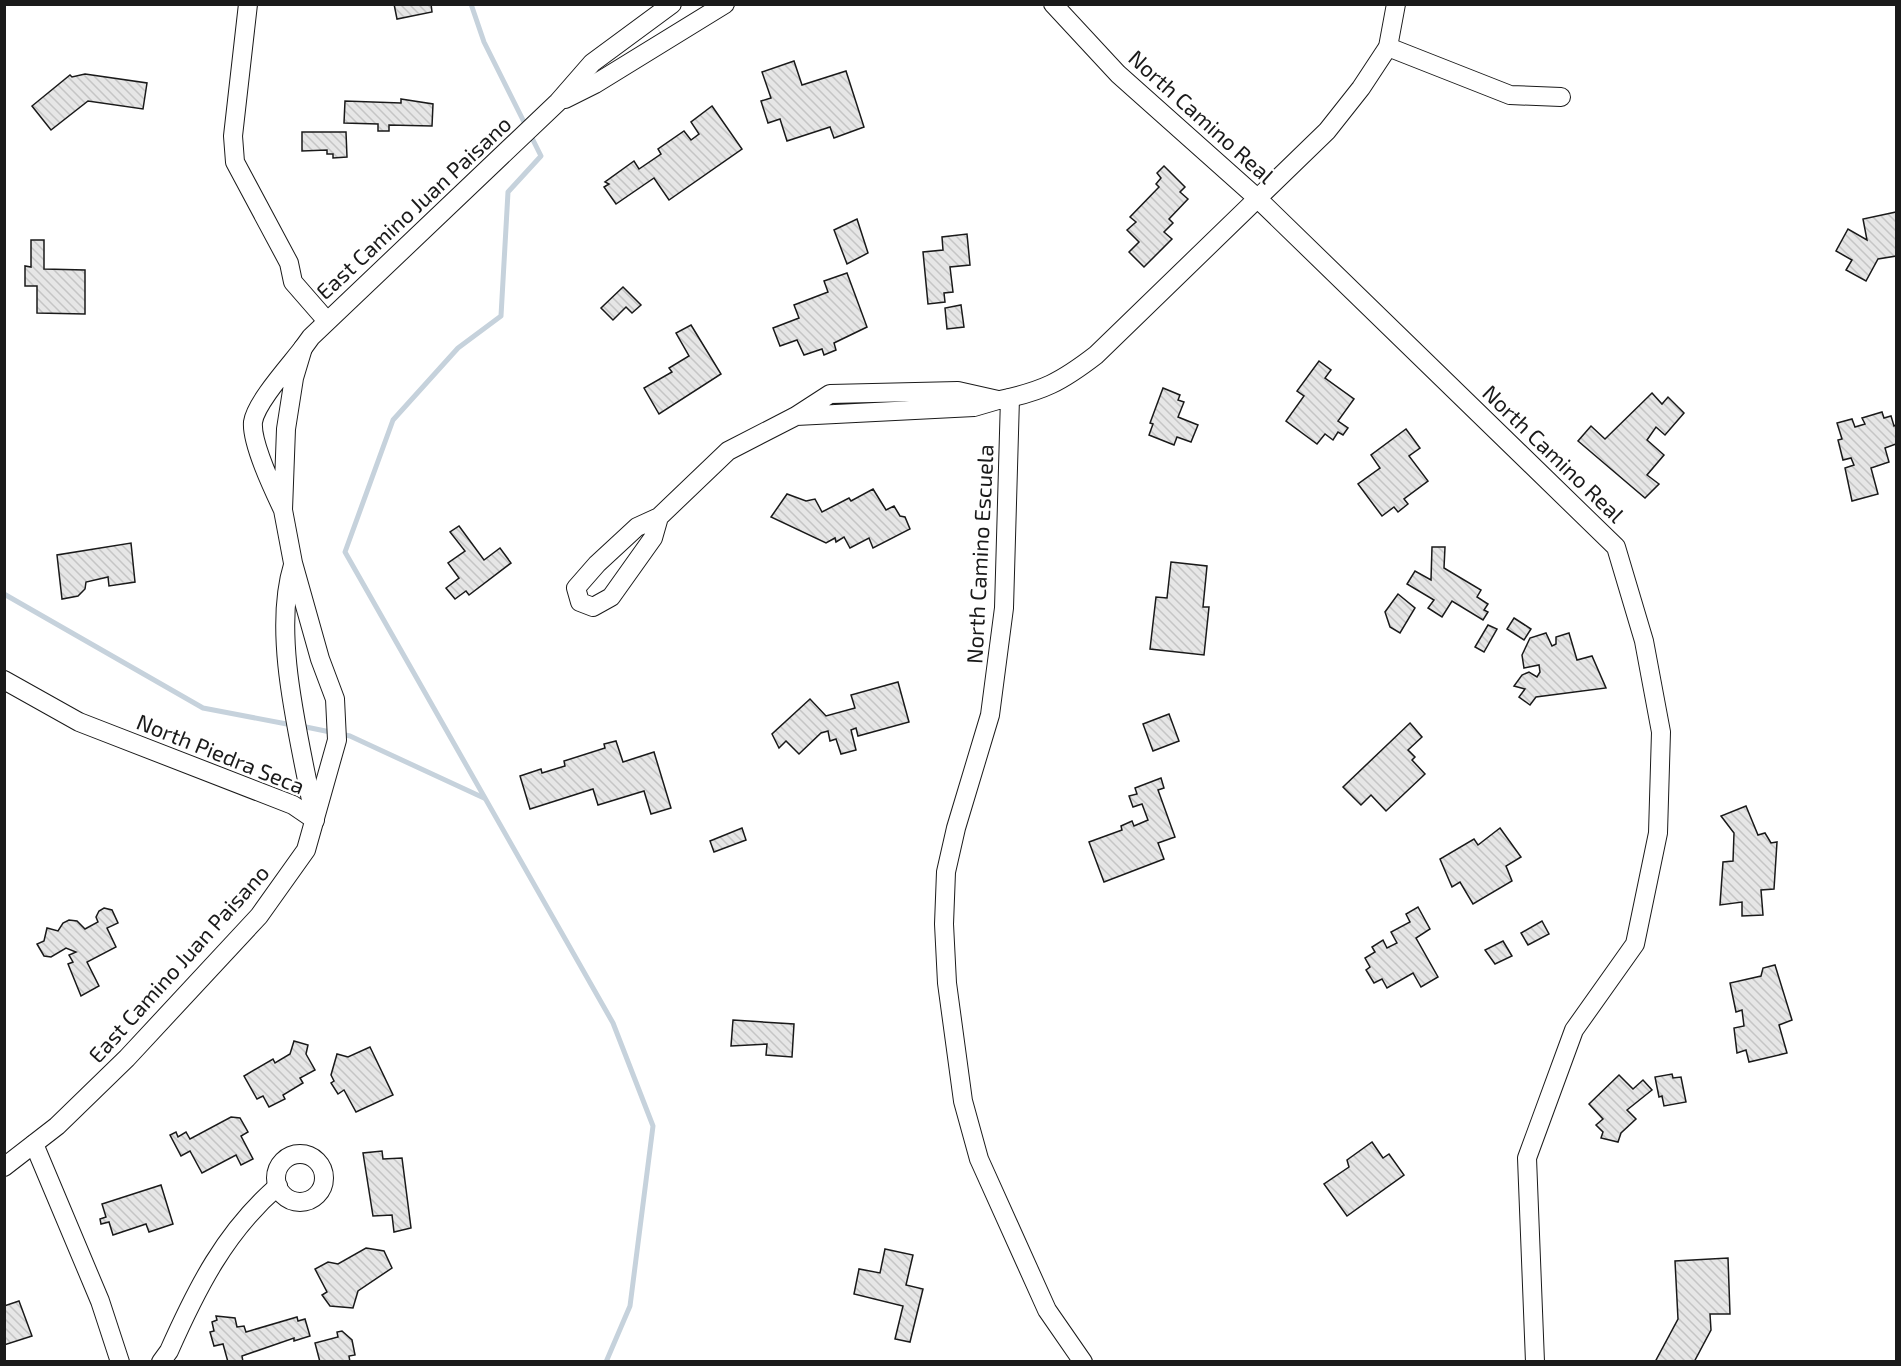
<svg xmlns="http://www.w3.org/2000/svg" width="1901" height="1366" viewBox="0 0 1901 1366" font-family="'Exo 2',sans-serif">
  <defs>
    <pattern id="building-back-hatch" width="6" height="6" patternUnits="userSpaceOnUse" patternTransform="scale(1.5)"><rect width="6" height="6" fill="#e6e6e6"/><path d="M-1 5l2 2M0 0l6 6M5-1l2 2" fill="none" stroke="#c5c5c5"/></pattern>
  </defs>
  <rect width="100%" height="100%" fill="#fff"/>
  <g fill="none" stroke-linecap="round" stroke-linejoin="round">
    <g stroke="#c6d2dc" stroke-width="5">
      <path d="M 471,4 L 484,42 L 541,156 L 508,192 L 501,316 L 458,348 L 393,420 L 345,552 L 613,1023 L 653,1126 L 630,1306 L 606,1362"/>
      <path d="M 4,594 L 203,708 L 292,725"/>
      <path d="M 301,726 L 350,736 L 484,798"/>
    </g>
  </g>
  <g fill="url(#building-back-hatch)" stroke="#1a1a1a" stroke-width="1.5">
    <path d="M 394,4 L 431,4 L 432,12 L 397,19 Z"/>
    <path d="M 794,61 L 802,85 L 846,71 L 864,127 L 834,138 L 830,127 L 787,141 L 780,119 L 768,123 L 761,101 L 771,98 L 762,72 Z"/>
    <path d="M 85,74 L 147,83 L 143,109 L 88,101 L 51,130 L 32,106 L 70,75 L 72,77 Z"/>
    <path d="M 401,99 L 433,104 L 432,126 L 389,125 L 389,131 L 378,131 L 378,124 L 344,123 L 345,101 L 401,103 Z"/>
    <path d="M 712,106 L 742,149 L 669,200 L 654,178 L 616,204 L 604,187 L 609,184 L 605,182 L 634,161 L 639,169 L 661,154 L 658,149 L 684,131 L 691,140 L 699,134 L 691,122 Z"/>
    <path d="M 302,132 L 346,132 L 347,157 L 333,158 L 333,154 L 327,154 L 327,150 L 302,151 Z"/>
    <path d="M 1164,166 L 1185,187 L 1180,192 L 1188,199 L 1169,219 L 1173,223 L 1164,232 L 1172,239 L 1144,267 L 1129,252 L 1139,242 L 1127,230 L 1136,222 L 1130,217 L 1159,187 L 1156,184 L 1161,178 L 1157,173 Z"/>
    <path d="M 1896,212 L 1896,256 L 1878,259 L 1866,281 L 1846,270 L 1852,260 L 1836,251 L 1848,229 L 1867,240 L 1863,219 Z"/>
    <path d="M 857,219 L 868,253 L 847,264 L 834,230 Z"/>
    <path d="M 967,234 L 970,265 L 950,267 L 953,292 L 944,293 L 945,302 L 928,304 L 923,252 L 943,250 L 942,237 Z"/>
    <path d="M 31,240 L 44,240 L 44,269 L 85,270 L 85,314 L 37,313 L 37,286 L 25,286 L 25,266 L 31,267 Z"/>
    <path d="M 847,273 L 867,327 L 834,343 L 836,350 L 824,355 L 822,349 L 804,355 L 797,340 L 780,346 L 773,328 L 799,318 L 794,305 L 828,292 L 824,281 Z"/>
    <path d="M 623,287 L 641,305 L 632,313 L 626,307 L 613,320 L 601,308 Z"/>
    <path d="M 961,305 L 964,327 L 947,329 L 945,308 Z"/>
    <path d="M 691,325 L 721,374 L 659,414 L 644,388 L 672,372 L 669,368 L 689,356 L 676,333 Z"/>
    <path d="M 1319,361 L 1331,370 L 1325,378 L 1354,399 L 1338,421 L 1348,428 L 1343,435 L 1338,432 L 1333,440 L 1325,434 L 1317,444 L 1286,421 L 1304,396 L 1297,391 Z"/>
    <path d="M 1163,388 L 1180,395 L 1178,400 L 1184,402 L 1178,417 L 1198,425 L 1191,442 L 1177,437 L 1174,445 L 1149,435 L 1153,424 L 1150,423 Z"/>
    <path d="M 1652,393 L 1662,404 L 1668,397 L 1684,413 L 1665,435 L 1656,427 L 1647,440 L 1664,455 L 1647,475 L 1659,484 L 1645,498 L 1578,441 L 1591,426 L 1605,439 Z"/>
    <path d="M 1882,412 L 1884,418 L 1891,416 L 1894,426 L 1896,425 L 1896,444 L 1885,448 L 1889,462 L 1871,468 L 1878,494 L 1852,501 L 1845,468 L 1854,465 L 1851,458 L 1843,460 L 1838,440 L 1842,439 L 1837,423 L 1852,419 L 1855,427 L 1865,424 L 1862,418 Z"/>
    <path d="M 1406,429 L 1420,448 L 1409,456 L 1428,481 L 1404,499 L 1408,504 L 1398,512 L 1394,507 L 1382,516 L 1358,484 L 1380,468 L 1371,455 Z"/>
    <path d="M 873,489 L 886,510 L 894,506 L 900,516 L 905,517 L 910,529 L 873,548 L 869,538 L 850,548 L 844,537 L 836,542 L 835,538 L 826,543 L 771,517 L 787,494 L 806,501 L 815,499 L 822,512 L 849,498 L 851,501 Z"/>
    <path d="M 459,526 L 484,560 L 500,548 L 511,563 L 469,595 L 466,591 L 455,599 L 446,588 L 459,578 L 448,563 L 465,551 L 450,532 Z"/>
    <path d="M 131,543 L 135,582 L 109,586 L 108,577 L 86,582 L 85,589 L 78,596 L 62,599 L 57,555 Z"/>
    <path d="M 1432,547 L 1445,547 L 1444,568 L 1481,590 L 1477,597 L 1488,604 L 1484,610 L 1488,612 L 1483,620 L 1452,601 L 1442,617 L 1428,608 L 1434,600 L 1407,584 L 1415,571 L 1431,580 Z"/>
    <path d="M 1171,562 L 1207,566 L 1203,607 L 1209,607 L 1204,655 L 1150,649 L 1156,597 L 1167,598 Z"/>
    <path d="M 1398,594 L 1415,608 L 1400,633 L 1390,627 L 1385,612 Z"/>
    <path d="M 1514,618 L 1531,629 L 1524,640 L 1507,629 Z"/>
    <path d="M 1488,625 L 1497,629 L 1484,652 L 1475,647 Z"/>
    <path d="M 1546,633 L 1552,646 L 1556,644 L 1556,637 L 1569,633 L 1577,660 L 1592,656 L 1606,688 L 1536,697 L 1530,705 L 1519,697 L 1525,689 L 1514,686 L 1522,675 L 1529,672 L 1537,677 L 1540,672 L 1539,665 L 1524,668 L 1522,655 L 1530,638 Z"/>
    <path d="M 898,682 L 909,722 L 858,736 L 856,728 L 851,730 L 856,750 L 841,754 L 836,739 L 830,741 L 828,731 L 821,733 L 799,754 L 786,741 L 779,748 L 772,734 L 810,699 L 826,716 L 855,708 L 851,695 Z"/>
    <path d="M 1169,714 L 1179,741 L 1153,751 L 1143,724 Z"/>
    <path d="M 1410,723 L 1422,737 L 1408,750 L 1415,757 L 1412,760 L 1425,774 L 1386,811 L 1371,795 L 1361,805 L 1343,787 Z"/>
    <path d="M 616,741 L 623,762 L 654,752 L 671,808 L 651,814 L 644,791 L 598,805 L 593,789 L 530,809 L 520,776 L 541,769 L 542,773 L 565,766 L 564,761 L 605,748 L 604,744 Z"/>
    <path d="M 1161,778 L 1164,788 L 1158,790 L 1175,837 L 1158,843 L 1164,859 L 1104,882 L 1089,842 L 1122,830 L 1121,826 L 1132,821 L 1134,826 L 1148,820 L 1142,804 L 1133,807 L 1129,796 L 1137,794 L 1135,788 Z"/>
    <path d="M 1746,806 L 1758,835 L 1765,833 L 1771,843 L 1777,842 L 1774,889 L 1761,890 L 1763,915 L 1742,916 L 1742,902 L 1720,905 L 1723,862 L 1733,861 L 1734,833 L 1721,816 Z"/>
    <path d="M 742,828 L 746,840 L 714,852 L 710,841 Z"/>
    <path d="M 1500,828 L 1521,857 L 1506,866 L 1512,881 L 1473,904 L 1460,882 L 1452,887 L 1440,859 L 1474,839 L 1478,845 Z"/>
    <path d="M 1418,907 L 1430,929 L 1416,938 L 1438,977 L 1421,987 L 1413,973 L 1387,988 L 1382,979 L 1374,983 L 1366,970 L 1370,967 L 1365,958 L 1375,952 L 1372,947 L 1383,940 L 1387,948 L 1397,943 L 1391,932 L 1410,922 L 1406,914 Z"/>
    <path d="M 104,908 L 112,910 L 118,923 L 107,928 L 116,947 L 87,962 L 99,986 L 81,996 L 68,964 L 73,962 L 69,955 L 76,952 L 66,948 L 51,957 L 44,956 L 37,944 L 44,941 L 47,928 L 58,931 L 63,923 L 69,920 L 77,921 L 85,929 L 98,922 L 96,917 L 99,911 Z"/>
    <path d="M 1542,921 L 1549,934 L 1528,945 L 1521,933 Z"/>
    <path d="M 1503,941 L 1512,956 L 1495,964 L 1485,950 Z"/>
    <path d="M 1775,965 L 1792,1020 L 1779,1025 L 1787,1053 L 1749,1062 L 1746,1050 L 1737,1053 L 1734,1028 L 1744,1026 L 1742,1010 L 1736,1012 L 1730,983 L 1761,976 L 1763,968 Z"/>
    <path d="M 733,1020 L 794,1024 L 792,1057 L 766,1055 L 767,1044 L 731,1046 Z"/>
    <path d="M 294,1041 L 308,1045 L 306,1054 L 315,1070 L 300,1078 L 303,1083 L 283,1095 L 285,1099 L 269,1107 L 263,1096 L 257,1099 L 244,1076 L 273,1059 L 275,1063 L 290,1054 Z"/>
    <path d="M 370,1047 L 393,1095 L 356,1112 L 344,1090 L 338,1094 L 331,1083 L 334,1081 L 331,1075 L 337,1054 L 348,1057 Z"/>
    <path d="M 1672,1074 L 1673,1078 L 1681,1077 L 1686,1102 L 1664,1106 L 1662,1096 L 1659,1097 L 1655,1077 Z"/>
    <path d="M 1619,1075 L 1633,1089 L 1643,1080 L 1652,1090 L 1627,1110 L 1636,1119 L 1621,1133 L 1618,1142 L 1601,1138 L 1603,1132 L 1596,1125 L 1603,1119 L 1589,1104 Z"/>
    <path d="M 231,1117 L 240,1118 L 248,1132 L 241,1136 L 253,1159 L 241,1165 L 236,1155 L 202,1173 L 190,1151 L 181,1156 L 170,1135 L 176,1132 L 178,1137 L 186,1132 L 190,1139 Z"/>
    <path d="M 1372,1142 L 1383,1158 L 1389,1154 L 1404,1175 L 1347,1216 L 1324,1184 L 1349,1167 L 1347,1160 Z"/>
    <path d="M 382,1151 L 383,1159 L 402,1158 L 411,1228 L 394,1232 L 392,1215 L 373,1216 L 363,1153 Z"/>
    <path d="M 161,1185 L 173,1224 L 149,1232 L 146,1224 L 113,1235 L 109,1222 L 101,1224 L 100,1219 L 106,1217 L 102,1204 Z"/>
    <path d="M 366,1248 L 384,1251 L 392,1268 L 358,1291 L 353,1308 L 330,1306 L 322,1295 L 327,1292 L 315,1269 L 328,1262 L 338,1264 Z"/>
    <path d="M 885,1249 L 913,1255 L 906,1285 L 923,1289 L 910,1342 L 895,1339 L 903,1306 L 854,1294 L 859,1269 L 880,1273 Z"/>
    <path d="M 1728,1258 L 1730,1314 L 1710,1314 L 1711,1330 L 1694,1362 L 1655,1362 L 1678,1319 L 1675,1261 Z"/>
    <path d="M 19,1301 L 32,1336 L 4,1345 L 4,1306 Z"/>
    <path d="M 216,1316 L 235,1318 L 237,1327 L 244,1326 L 246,1332 L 297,1317 L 298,1321 L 305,1319 L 310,1336 L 294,1341 L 294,1338 L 242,1356 L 243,1362 L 228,1362 L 223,1344 L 214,1346 L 210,1332 L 214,1331 L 212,1322 L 217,1320 Z"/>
    <path d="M 342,1331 L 352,1340 L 355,1355 L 349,1356 L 350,1362 L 320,1362 L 315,1343 L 338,1337 L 337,1332 Z"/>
  </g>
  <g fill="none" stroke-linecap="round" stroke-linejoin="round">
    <g stroke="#1a1a1a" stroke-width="20">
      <g id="minor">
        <path d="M 248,4 L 233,136 L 235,162 L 289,263 L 293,282 L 327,321"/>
        <path d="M 1053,4 L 1118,74 L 1256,197 L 1616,547 L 1644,641 L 1661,732 L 1658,833 L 1635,944 L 1574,1030 L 1527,1158 L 1535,1362"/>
        <path d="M 1388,47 L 1510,95 L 1561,97"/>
        <path d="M 565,99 L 595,84 L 725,4"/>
        <path d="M 303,348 L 311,337 L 558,102 L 592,63 L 672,4"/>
        <path d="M 1010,398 L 1004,608 L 990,715 L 956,828 L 946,872 L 944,924 L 947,983 L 963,1101 L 979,1159 L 1047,1310 L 1083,1362"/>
        <path d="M 1000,400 C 1043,391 1061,382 1096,355 L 1327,131 L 1361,88 L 1388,47 L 1396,4"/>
        <path d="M 659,517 L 653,538 L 611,597 L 593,607 L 580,602 L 576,588 L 597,564 L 637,527 L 659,517 L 728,451 L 796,416 L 830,394 L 958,391 L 998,400 L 974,407 L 796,416"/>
        <path d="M 293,565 C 271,636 301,743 314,816"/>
        <path d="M 4,680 L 79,722 L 293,805 L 315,820"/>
        <path d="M 34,1144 L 100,1301 L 120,1362"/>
        <circle cx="300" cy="1178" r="24"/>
        <path d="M 4,1167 L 57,1126 L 127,1058 L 259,916 L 306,850 L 337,740 L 335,699 L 320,659 L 293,563 L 283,510 L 286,429 L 294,378 L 303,348 C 291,364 256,402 253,422 C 251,443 274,491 283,510"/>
        <path d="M 161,1362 L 169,1351 C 197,1288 225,1232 278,1186"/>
      </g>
    </g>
    <use href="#minor" stroke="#fff" stroke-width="18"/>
  </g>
  <g text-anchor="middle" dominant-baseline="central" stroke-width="4.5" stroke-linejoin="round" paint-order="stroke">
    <g font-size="22" fill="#1a1a1a" stroke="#fff">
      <text transform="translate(1202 116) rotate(42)">North Camino Real</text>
      <text transform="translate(413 207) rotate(-43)">East Camino Juan Paisano</text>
      <text transform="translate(1554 453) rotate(44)">North Camino Real</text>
      <text transform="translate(979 554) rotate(-87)">North Camino Escuela</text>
      <text transform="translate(221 753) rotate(22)">North Piedra Seca</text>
      <text transform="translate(178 963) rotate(-48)">East Camino Juan Paisano</text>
    </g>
  </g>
  <rect width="1901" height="1366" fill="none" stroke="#1a1a1a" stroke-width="12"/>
</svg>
